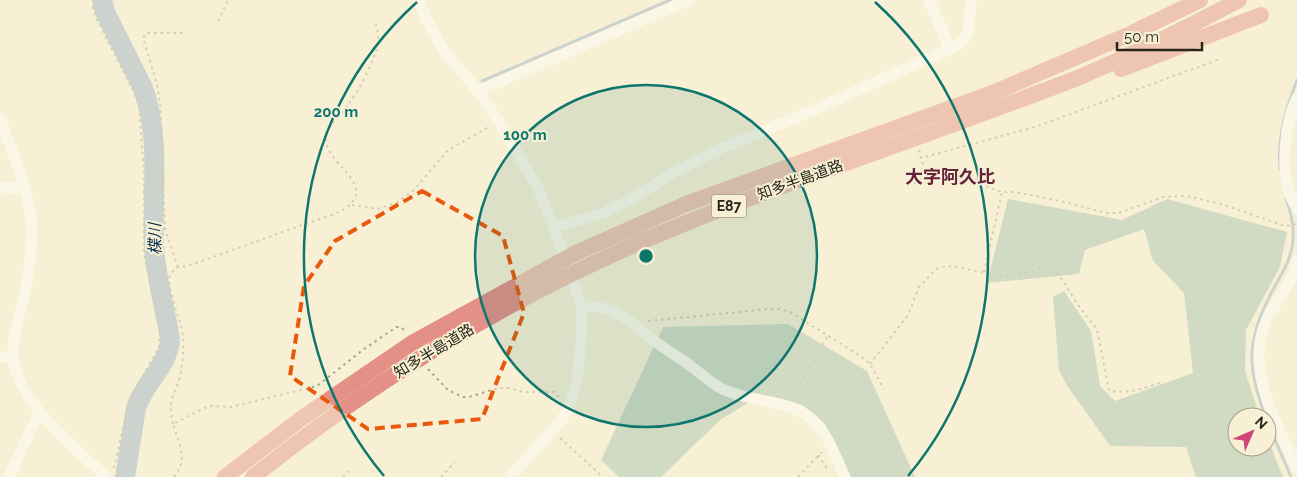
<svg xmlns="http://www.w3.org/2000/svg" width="1297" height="477" viewBox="0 0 1297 477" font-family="Raleway,'Noto Sans JP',sans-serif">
  <rect width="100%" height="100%" fill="#f7f0d4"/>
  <g fill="#a3c2af">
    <path d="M 1008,199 L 1122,220 L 1167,199 L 1287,232 L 1280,267 L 1246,330 L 1245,371 L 1260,417 L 1237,417 L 1237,447 L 1267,447 L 1267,437 L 1283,477 L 1196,477 L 1186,447 L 1110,446 L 1068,387 L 1059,371 L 1053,297 L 1064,291 L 1091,331 L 1100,386 L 1115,401 L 1193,373 L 1184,293 L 1153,261 L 1144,229 L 1085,250 L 1079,274 L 987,283 Z"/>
    <path d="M 788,324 L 867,371 L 915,477 L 851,477 L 825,424 L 802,405 L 761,395 L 720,420 L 661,477 L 619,477 L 601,460 L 663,327 Z"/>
  </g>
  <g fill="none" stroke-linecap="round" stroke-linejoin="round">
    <g stroke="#98b0c8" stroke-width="3">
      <path d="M 482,81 L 670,0"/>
      <path d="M 1280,169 C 1277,137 1286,109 1297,80"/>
      <path d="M 1286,199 C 1291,212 1294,227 1293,240 C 1292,257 1283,272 1275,286 C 1263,308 1252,332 1252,358 C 1252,395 1277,443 1291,477"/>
    </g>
    <path stroke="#98b0c8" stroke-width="20" d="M 102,0 L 105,12 L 143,88 C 161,137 152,193 154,244 C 155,276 165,307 170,339 C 170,363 143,385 136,408 L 125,477"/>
    <g stroke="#a9a38e" stroke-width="2" stroke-dasharray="2.5 4" stroke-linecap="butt">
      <path d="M 93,0 L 93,9 L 96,18 L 133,90 L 139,106 L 144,172 L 144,253 L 160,327 L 159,347 L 129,401 L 114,468"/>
      <path d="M 218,21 L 228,0"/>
      <path d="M 919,150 L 921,158 L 1035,127 L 1220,59"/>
      <path d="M 926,175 L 952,172 L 968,173 L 972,175 L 982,185 L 1002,192 L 1015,192 L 1065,202 L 1106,213 L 1119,213 L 1163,197 L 1186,196 L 1221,204 L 1285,226 L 1297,224"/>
      <path d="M 914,184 L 926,175 L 921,158"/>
      <path d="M 352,205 L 377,209 L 396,203 L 413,191 L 448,150 L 489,127"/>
      <path d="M 178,267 L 165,229 L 160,103 L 157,84 L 143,38 L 147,33 L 185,33"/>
      <path d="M 984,272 L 1002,192"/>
      <path d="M 648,321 L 769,309 L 780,309 L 790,312 L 859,355 L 870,364 L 884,389"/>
      <path d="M 870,364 L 908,315 L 919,287 L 936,269 L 946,266 L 956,267 L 1001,276 L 1011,276 L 1042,268 L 1050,269 L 1061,278 L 1080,308 L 1097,329 L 1109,391 C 1127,394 1146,388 1162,382"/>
      <path d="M 428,369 L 448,390 L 463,397 L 469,397 L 498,388 L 509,388 L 523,392 L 555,392 L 559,398"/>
      <path d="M 794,396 L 828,335"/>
      <path d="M 173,424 C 166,397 177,394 181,371 C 183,360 184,348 183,336 C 181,320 166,288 170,275 C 172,272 175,269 178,267 L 187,266 C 226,253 265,238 305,224 C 319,219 338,215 350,205 C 352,204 355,198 356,195 C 359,170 311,155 331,125 C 337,117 345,110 350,102 C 359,90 376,58 378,44 C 379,36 377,28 375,21"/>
      <path d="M 560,438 L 603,477"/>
      <path d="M 818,455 L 828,470"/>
      <path d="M 174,477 C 189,459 179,444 173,424 L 204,408 L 212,406 L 231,407 L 317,386 L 364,349 L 392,330 L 396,327 L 401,327 L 405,331"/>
      <path d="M 343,477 L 349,471"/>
      <path d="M 441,477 L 455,462"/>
      <path d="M 798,477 L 822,452"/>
    </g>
    <g stroke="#fff" stroke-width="11">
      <path d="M 418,0 L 426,18 L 444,51 L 478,91 L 499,122 L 538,188 L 557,237 L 582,307 L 581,340 L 577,381 L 568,410 L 559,423 L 510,477"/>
      <path d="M 929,0 L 950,49"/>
      <path d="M 478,91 L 689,0"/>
      <path d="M 1297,98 C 1284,124 1278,183 1297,208"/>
      <path d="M 0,119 C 11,149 33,200 32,232 C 31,252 29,273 25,292 C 19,320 7,346 17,374 C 31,414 76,448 106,477"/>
      <path d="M 0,187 L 24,189"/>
      <path d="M 553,228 L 603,213 L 628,201 L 673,173 L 709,154 L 816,109 L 960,44 L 968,33 L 971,0"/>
      <path d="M 1297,261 C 1293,282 1276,301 1267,319 C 1243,369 1278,424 1297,469"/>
      <path d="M 582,307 C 617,305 627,320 652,339 C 663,348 675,355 687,363 C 697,371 707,379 717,386 C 743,402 786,399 808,416 C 827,430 835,456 845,477"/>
      <path d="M 0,357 L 13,358"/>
      <path d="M 9,477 L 39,412"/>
    </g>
    <g stroke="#e39087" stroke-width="16">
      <path d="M 1121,69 L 1261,15"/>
      <path d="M 225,477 L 302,418 L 412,343 L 576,253 L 686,204 L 995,92 L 1130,34 L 1200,0"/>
      <path d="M 253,477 C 385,371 533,284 691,221 C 786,183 885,150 981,114 C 1014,102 1047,90 1080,77 C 1134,54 1187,28 1239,0"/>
    </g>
  </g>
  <path d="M0 0H1297V477H0ZM 422,191 L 503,236 L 524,313 L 482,419 L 368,429 L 290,376 L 304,286 L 335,241 Z" fill="#f7f0d4" fill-opacity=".55" fill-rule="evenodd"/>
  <path fill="none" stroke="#e8590c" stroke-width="4" stroke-dasharray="10 6" stroke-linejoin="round" d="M 422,191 L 503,236 L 524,313 L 482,419 L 368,429 L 290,376 L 304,286 L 335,241 Z"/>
  <circle cx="646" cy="256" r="171" fill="#0f766e" fill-opacity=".12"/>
  <g fill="none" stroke="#0f766e" stroke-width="2.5">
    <circle cx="646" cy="256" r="171"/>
    <path d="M384 476A342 342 0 0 1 417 2M875 2A342 342 0 0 1 908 476"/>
  </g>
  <g text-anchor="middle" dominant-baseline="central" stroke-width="4" stroke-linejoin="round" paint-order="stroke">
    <rect fill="#f7f0d4" stroke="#666252" stroke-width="1" x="711.5" y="194.5" width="35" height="23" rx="4"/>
    <g font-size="14" font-weight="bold" fill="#28251b">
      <text x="729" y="206">E87</text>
    </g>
    <g font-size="15" fill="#28251b" stroke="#f7f0d4">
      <text transform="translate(800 180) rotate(-20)">知多半島道路</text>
      <text transform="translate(434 351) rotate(-31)">知多半島道路</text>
    </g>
    <g font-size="16" font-style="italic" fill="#012c4b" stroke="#f7f0d4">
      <text transform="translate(155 239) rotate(-91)">楪川</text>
    </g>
    <g font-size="18" font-weight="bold" fill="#652139" stroke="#f7f0d4">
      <text x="950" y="176">大字阿久比</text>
    </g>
  </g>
  <circle cx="646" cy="256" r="8" fill="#0f766e" stroke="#f7f0d4" stroke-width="2.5"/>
  <g font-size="15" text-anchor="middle" font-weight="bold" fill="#0f766e" stroke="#f7f0d4" stroke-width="4" stroke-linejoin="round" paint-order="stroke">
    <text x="336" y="117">200 m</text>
    <text x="525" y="140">100 m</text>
  </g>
  <g transform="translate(1252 432) rotate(45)"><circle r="24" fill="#f7f0d4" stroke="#a49f8a"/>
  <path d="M0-4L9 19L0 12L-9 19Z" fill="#d14577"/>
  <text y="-8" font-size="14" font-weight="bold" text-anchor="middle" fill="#28251b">N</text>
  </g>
  <path d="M1117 42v8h85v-8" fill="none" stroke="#28251b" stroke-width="2.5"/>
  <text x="1124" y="42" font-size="15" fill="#28251b" stroke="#f7f0d4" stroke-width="4" paint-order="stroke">50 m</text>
</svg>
